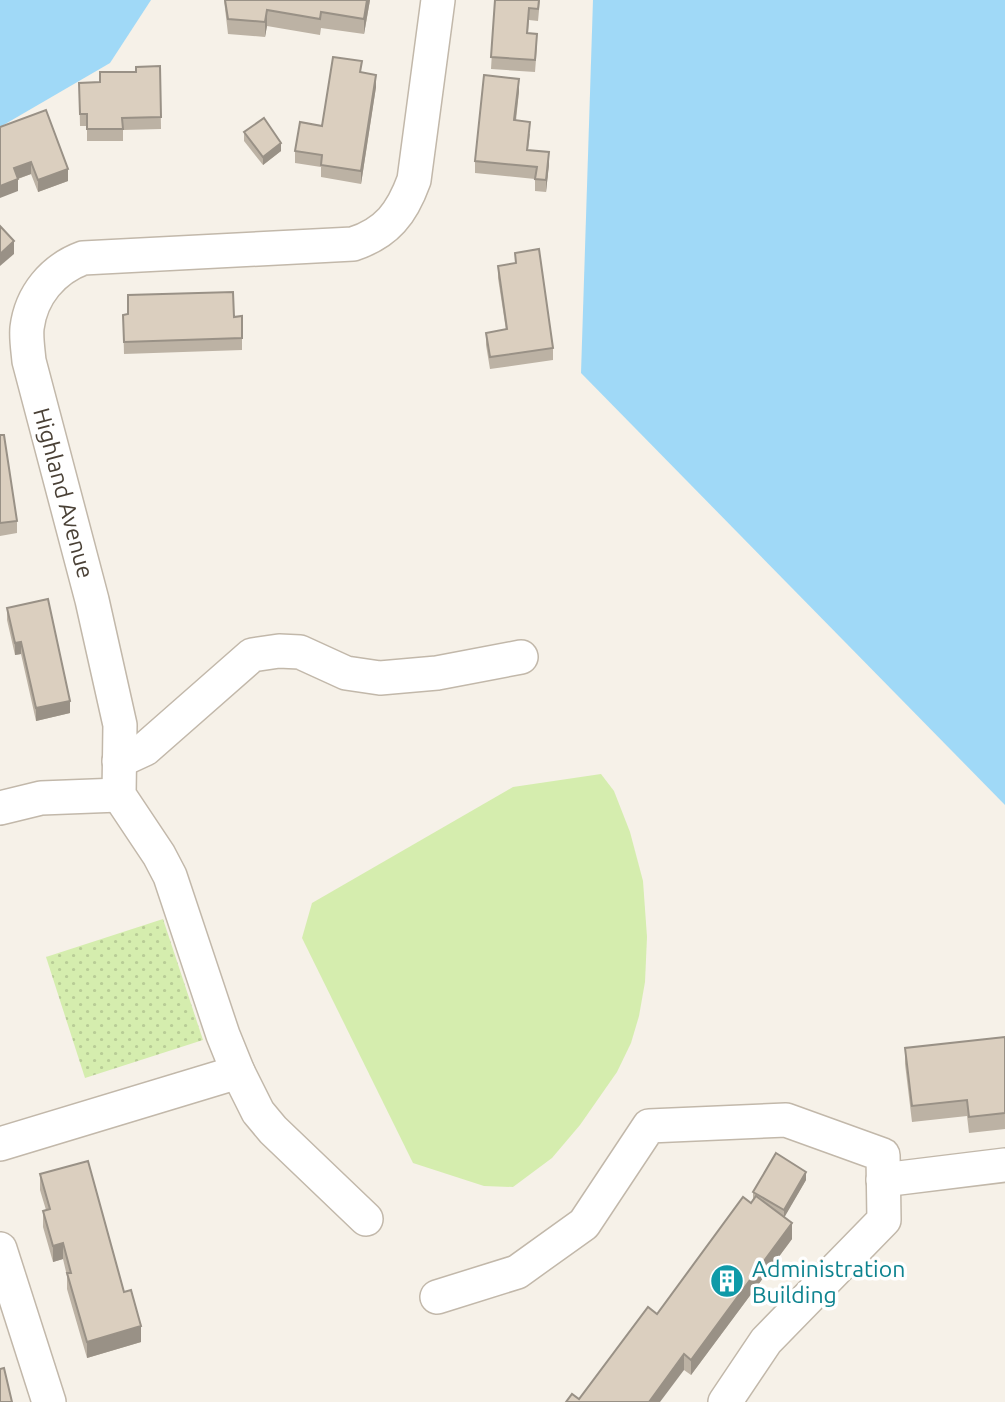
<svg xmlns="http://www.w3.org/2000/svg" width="1005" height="1402" viewBox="0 0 1005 1402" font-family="Ubuntu,sans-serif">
  <defs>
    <pattern id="park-dots" width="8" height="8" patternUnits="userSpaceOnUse" patternTransform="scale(1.75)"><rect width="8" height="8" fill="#d5edae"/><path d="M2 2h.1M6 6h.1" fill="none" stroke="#b8cc96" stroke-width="1.8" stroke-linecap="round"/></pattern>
  </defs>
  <rect width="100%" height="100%" fill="#f6f1e8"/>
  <path fill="#d5edae" d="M 601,774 L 614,791 L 630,832 L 643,881 L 647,937 L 645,982 L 639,1016 L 631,1043 L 617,1072 L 580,1125 L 552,1158 L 513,1187 L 484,1186 L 413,1163 L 302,938 L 312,903 L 513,787 Z"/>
  <path fill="url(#park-dots)" d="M 163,919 L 203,1040 L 85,1078 L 46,957 Z"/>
  <g fill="#a0d9f7">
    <path d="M 0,0 L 151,0 L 110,63 L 0,127 Z"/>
    <path d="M 593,0 L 1005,0 L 1005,805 L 581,373 Z"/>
  </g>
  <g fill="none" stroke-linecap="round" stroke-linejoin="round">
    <g stroke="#c2b8aa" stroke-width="36">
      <g id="minor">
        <path d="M 119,761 L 145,749 L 252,655 L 279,651 L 300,652 L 346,673 L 380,678 L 437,673 L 521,657"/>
        <path d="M 0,808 L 41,798 L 119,795"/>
        <path d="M 0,1144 L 238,1072"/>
        <path d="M 883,1180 L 1005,1165"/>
        <path d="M 366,1219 L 273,1130 L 258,1112 L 238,1072 L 223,1035 L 170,876 L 159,855 L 119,795 L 120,725 L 92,600 L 29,361 C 28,350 26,338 27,328 C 31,295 53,269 83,258 L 353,244 C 387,233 402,213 414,180 L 438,0"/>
        <path d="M 0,1249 L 49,1402"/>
        <path d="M 437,1297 L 517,1272 L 584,1224 L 649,1126 L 786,1120 L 883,1155 L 884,1220 L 766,1341 L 725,1402"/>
      </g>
    </g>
    <use href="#minor" stroke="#fff" stroke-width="33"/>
  </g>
  <g fill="#bcb2a4">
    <path d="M 224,0 L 370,0 L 364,34 L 321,28 L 320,35 L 267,26 L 265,37 L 228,34 Z"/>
    <path d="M 495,0 L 540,0 L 538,21 L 529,20 L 528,33 L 537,46 L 535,72 L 491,69 Z"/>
    <path d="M 160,66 L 161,129 L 123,130 L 123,141 L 87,141 L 87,126 L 80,126 L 79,83 L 100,82 Z"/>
    <path d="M 362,73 L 376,87 L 361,184 L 321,177 L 321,167 L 295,163 L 295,151 L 322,126 Z"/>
    <path d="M 519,91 L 516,121 L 530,134 L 528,150 L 549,164 L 546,192 L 535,191 L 535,179 L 475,173 L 475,161 Z"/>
    <path d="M 0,127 L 68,181 L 38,192 L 31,174 L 18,179 L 18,191 Z"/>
    <path d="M 244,132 L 281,151 L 263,165 L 244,141 Z"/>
    <path d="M 515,253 L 553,348 L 553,360 L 490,369 L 486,345 L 486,333 L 506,330 L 498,278 L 498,266 L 515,263 Z"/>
    <path d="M 123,315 L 242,316 L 242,350 L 124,354 Z"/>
    <path d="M 0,435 L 17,521 L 17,533 L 0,536 Z"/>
    <path d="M 7,608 L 70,713 L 36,721 L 21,654 L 15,655 L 7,620 Z"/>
    <path d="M 1005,1037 L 1005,1129 L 969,1133 L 967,1116 L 912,1122 L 905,1064 L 905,1048 Z"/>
    <path d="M 40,1174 L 124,1292 L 141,1342 L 87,1358 L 67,1289 L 67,1276 L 63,1259 L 53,1262 L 43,1227 L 43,1211 L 46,1210 L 40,1190 Z"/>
    <path d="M 806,1180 L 784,1217 L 792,1239 L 691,1375 L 684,1370 L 579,1399 L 657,1314 L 751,1203 L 753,1199 L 753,1192 Z"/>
  </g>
  <g fill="#999186">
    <path d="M 367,0 L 370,0 L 364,34 L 364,19 Z"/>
    <path d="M 267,10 L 267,26 L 265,37 L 265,22 Z"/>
    <path d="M 376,75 L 376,87 L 361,184 L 361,171 Z"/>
    <path d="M 519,79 L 519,91 L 514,133 L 514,120 Z"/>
    <path d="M 281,143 L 281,151 L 263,165 L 263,157 Z"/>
    <path d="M 549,152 L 549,164 L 546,192 L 546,180 Z"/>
    <path d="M 31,162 L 31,174 L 14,180 L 14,168 Z"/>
    <path d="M 68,169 L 68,181 L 38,192 L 38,180 Z"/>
    <path d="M 18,179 L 18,191 L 0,198 L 0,186 Z"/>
    <path d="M 14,241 L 14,254 L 0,266 L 0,254 Z"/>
    <path d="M 21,642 L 21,654 L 15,655 L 15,643 Z"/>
    <path d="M 70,701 L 70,713 L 36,721 L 36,708 Z"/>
    <path d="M 806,1172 L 806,1180 L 784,1218 L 784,1210 Z"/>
    <path d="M 792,1223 L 792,1239 L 691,1375 L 691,1360 Z"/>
    <path d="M 63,1243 L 63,1259 L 53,1262 L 53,1246 Z"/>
    <path d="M 141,1326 L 141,1342 L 87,1358 L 87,1342 Z"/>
    <path d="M 684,1354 L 684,1370 L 660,1402 L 649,1402 Z"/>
  </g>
  <g fill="#dbcfbf" stroke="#999186" stroke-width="2">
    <path d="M 225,0 L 367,0 L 364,19 L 321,12 L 320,19 L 267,10 L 265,22 L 228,19 Z"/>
    <path d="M 495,0 L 539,0 L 538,9 L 529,8 L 527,33 L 537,34 L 535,60 L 491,57 Z"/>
    <path d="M 333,57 L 362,61 L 360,72 L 376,75 L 361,171 L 321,165 L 322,155 L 295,151 L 300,122 L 322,126 Z"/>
    <path d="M 160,66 L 161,117 L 122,118 L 123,129 L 87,129 L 87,114 L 80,114 L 79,83 L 100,82 L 100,72 L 136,72 L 136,67 Z"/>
    <path d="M 484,75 L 519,79 L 514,120 L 530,122 L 527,150 L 549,152 L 546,180 L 535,179 L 537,167 L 475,161 Z"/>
    <path d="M 46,110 L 68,169 L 38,180 L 31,162 L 14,168 L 18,179 L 0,186 L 0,127 Z"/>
    <path d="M 264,118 L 281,143 L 263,157 L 244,132 Z"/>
    <path d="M 0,226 L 14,241 L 0,254 Z"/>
    <path d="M 539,249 L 553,348 L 490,357 L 486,333 L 507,329 L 498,266 L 516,263 L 515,253 Z"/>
    <path d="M 233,292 L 234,317 L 242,316 L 242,338 L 124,342 L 123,315 L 128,314 L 128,295 Z"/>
    <path d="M 0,435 L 4,435 L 17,521 L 0,523 Z"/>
    <path d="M 48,599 L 70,701 L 36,708 L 21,642 L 15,643 L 7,608 Z"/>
    <path d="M 1005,1037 L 1005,1113 L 969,1117 L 967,1100 L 912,1106 L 905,1048 Z"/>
    <path d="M 776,1153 L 806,1172 L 784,1210 L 753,1192 Z"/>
    <path d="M 88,1161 L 124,1292 L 131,1290 L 141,1326 L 87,1342 L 67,1273 L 71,1273 L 63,1243 L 53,1246 L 43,1211 L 50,1209 L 40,1174 Z"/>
    <path d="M 756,1196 L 792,1223 L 691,1360 L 684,1354 L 649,1402 L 566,1402 L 572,1394 L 579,1399 L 648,1307 L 657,1314 L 743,1197 L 751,1203 Z"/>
    <path d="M 4,1368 L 12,1402 L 0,1402 L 0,1369 Z"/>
  </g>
  <defs>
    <g id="building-disc" transform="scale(1.75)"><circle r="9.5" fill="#0f9aa8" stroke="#fff"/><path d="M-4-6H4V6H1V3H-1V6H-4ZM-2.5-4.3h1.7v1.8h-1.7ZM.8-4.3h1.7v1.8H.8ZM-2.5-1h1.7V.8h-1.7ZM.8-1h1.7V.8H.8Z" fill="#fff"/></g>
  </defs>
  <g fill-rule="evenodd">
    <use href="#building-disc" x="727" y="1281"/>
  </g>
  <g text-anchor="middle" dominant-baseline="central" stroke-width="7" stroke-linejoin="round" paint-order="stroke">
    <g font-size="23" fill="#4a4136" stroke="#fff">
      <text transform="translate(64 493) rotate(75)">Highland Avenue</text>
    </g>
    <g font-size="23" fill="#0d838f" stroke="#fff" text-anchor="start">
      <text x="752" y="1268">Administration<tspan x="752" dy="26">Building</tspan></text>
    </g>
  </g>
</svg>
